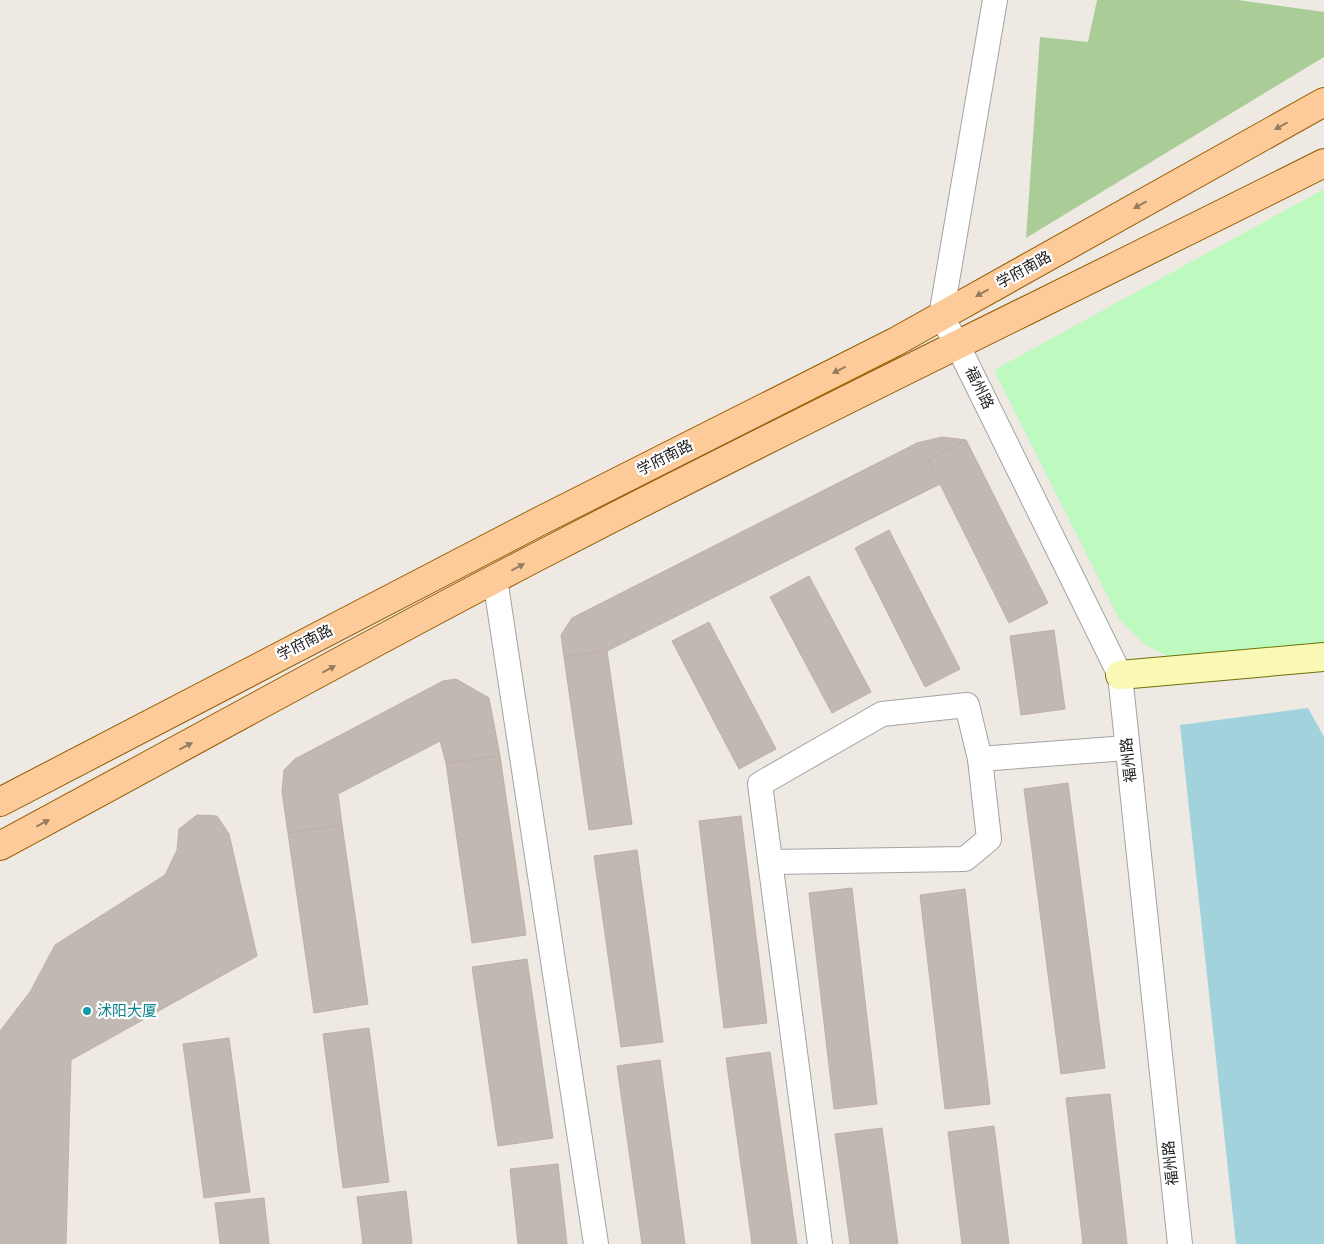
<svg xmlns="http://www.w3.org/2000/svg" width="1324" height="1244" viewBox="0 0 1324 1244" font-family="'Sofia Sans Condensed','Noto Sans SC',sans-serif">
  <rect width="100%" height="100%" fill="#eee9e2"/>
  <path fill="#aacd97" d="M 1097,0 L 1238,0 L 1324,12 L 1324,57 L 1026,238 L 1040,37 L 1088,42 Z"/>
  <path fill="#bef9bf" d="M 1324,189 L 1324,647 L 1176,661 L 1144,644 L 1119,619 L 994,370 Z"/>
  <path fill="#a2d3dc" d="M 1308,708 L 1324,737 L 1324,1244 L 1236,1244 L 1180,725 Z"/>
  <g fill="#c2b8b2" stroke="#bfafa5">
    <path d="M 942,437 L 966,440 L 928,460 L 940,484 L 607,651 L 564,657 L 561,635 L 572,618 L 917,443 Z"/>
    <path d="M 966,440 L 1048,603 L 1009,623 L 928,460 Z"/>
    <path d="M 889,530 L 960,669 L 925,687 L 855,548 Z"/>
    <path d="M 809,576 L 871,692 L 832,713 L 770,597 Z"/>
    <path d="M 709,622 L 776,749 L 739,769 L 672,641 Z"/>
    <path d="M 1054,630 L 1065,709 L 1021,715 L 1010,636 Z"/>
    <path d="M 607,651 L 632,824 L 589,830 L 564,657 Z"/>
    <path d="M 456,679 L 489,698 L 500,756 L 446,763 L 440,741 L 338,794 L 342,825 L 288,833 L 282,792 L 284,770 L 295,759 L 443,681 Z"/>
    <path d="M 500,756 L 526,935 L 472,943 L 446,763 Z"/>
    <path d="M 1068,783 L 1105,1068 L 1061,1074 L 1024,789 Z"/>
    <path d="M 197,815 L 217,816 L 229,834 L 257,956 L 71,1060 L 66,1244 L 0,1244 L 0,1031 L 30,992 L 55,945 L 165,875 L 177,850 L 179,829 Z"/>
    <path d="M 741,816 L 767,1023 L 724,1028 L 699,821 Z"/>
    <path d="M 342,825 L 368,1004 L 314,1013 L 288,833 Z"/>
    <path d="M 637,850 L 663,1042 L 621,1047 L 594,856 Z"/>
    <path d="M 852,888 L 877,1104 L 834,1109 L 809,893 Z"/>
    <path d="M 965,889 L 990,1104 L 945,1109 L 920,895 Z"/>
    <path d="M 527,959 L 553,1138 L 498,1146 L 472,967 Z"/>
    <path d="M 369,1028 L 389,1182 L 343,1188 L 323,1034 Z"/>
    <path d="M 229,1038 L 250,1192 L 204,1198 L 183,1044 Z"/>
    <path d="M 770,1052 L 797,1244 L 752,1244 L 726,1058 Z"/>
    <path d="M 660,1060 L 685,1244 L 642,1244 L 617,1066 Z"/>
    <path d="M 1110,1094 L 1127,1244 L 1083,1244 L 1066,1098 Z"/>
    <path d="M 994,1126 L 1009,1244 L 962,1244 L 948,1132 Z"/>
    <path d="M 882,1128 L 898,1244 L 850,1244 L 835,1134 Z"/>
    <path d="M 558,1164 L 567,1244 L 518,1244 L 510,1169 Z"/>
    <path d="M 406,1191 L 412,1244 L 363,1244 L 357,1197 Z"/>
    <path d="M 264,1198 L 269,1244 L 220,1244 L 215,1203 Z"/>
  </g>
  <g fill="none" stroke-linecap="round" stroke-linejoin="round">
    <g stroke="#a3a3a3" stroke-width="26">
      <g id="street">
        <path d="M 995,0 L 941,316 L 957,344 L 1120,675 L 1180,1244"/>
        <path d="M 495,579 L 596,1244"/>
        <path d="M 771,862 L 965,859 L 989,839 L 980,759"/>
        <path d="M 820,1244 L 760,784 L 882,714 L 967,705 L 980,759 L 1127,748"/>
      </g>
    </g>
    <g stroke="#6d7205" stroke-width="30">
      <path id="secondary" d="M 1120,675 L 1324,657"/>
    </g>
    <g stroke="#955a00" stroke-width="30">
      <g id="primary">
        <path d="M 0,802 L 540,521 L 895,342 L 1324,102"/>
        <path d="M 0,846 C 184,747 368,644 554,548 C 808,416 1067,292 1324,163"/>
      </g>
    </g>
    <use href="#street" stroke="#fff" stroke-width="24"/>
    <use href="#secondary" stroke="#f9f8b5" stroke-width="28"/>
    <use href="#primary" stroke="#fccb99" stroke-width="28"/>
  </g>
  <defs><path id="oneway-solid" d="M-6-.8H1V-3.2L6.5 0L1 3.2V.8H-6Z" transform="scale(1.25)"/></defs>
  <g fill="#977c61">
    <use href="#oneway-solid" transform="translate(1281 126) rotate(151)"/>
    <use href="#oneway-solid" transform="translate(1140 205) rotate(151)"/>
    <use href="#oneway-solid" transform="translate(982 293) rotate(151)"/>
    <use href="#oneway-solid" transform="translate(839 370) rotate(153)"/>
    <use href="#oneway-solid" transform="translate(518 567) rotate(-28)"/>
    <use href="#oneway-solid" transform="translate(329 669) rotate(-28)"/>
    <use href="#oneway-solid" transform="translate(186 746) rotate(-28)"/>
    <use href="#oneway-solid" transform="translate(43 823) rotate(-28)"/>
  </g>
  <circle fill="#0f9aa8" stroke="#fff" stroke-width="2" cx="87" cy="1011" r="5"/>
  <g text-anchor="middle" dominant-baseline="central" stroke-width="4.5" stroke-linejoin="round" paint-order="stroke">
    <g font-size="15" fill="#1c1c1c" stroke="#fff">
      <text transform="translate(1024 270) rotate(-29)">学府南路</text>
      <text transform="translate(979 388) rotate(64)">福州路</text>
      <text transform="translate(665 458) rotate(-27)">学府南路</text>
      <text transform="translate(305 643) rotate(-27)">学府南路</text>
      <text transform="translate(1129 760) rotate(-96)">福州路</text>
      <text transform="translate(1171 1163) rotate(-96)">福州路</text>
    </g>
    <g font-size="15" fill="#0d838f" stroke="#fff" text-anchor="start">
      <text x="97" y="1011">沭阳大厦</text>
    </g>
  </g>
</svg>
